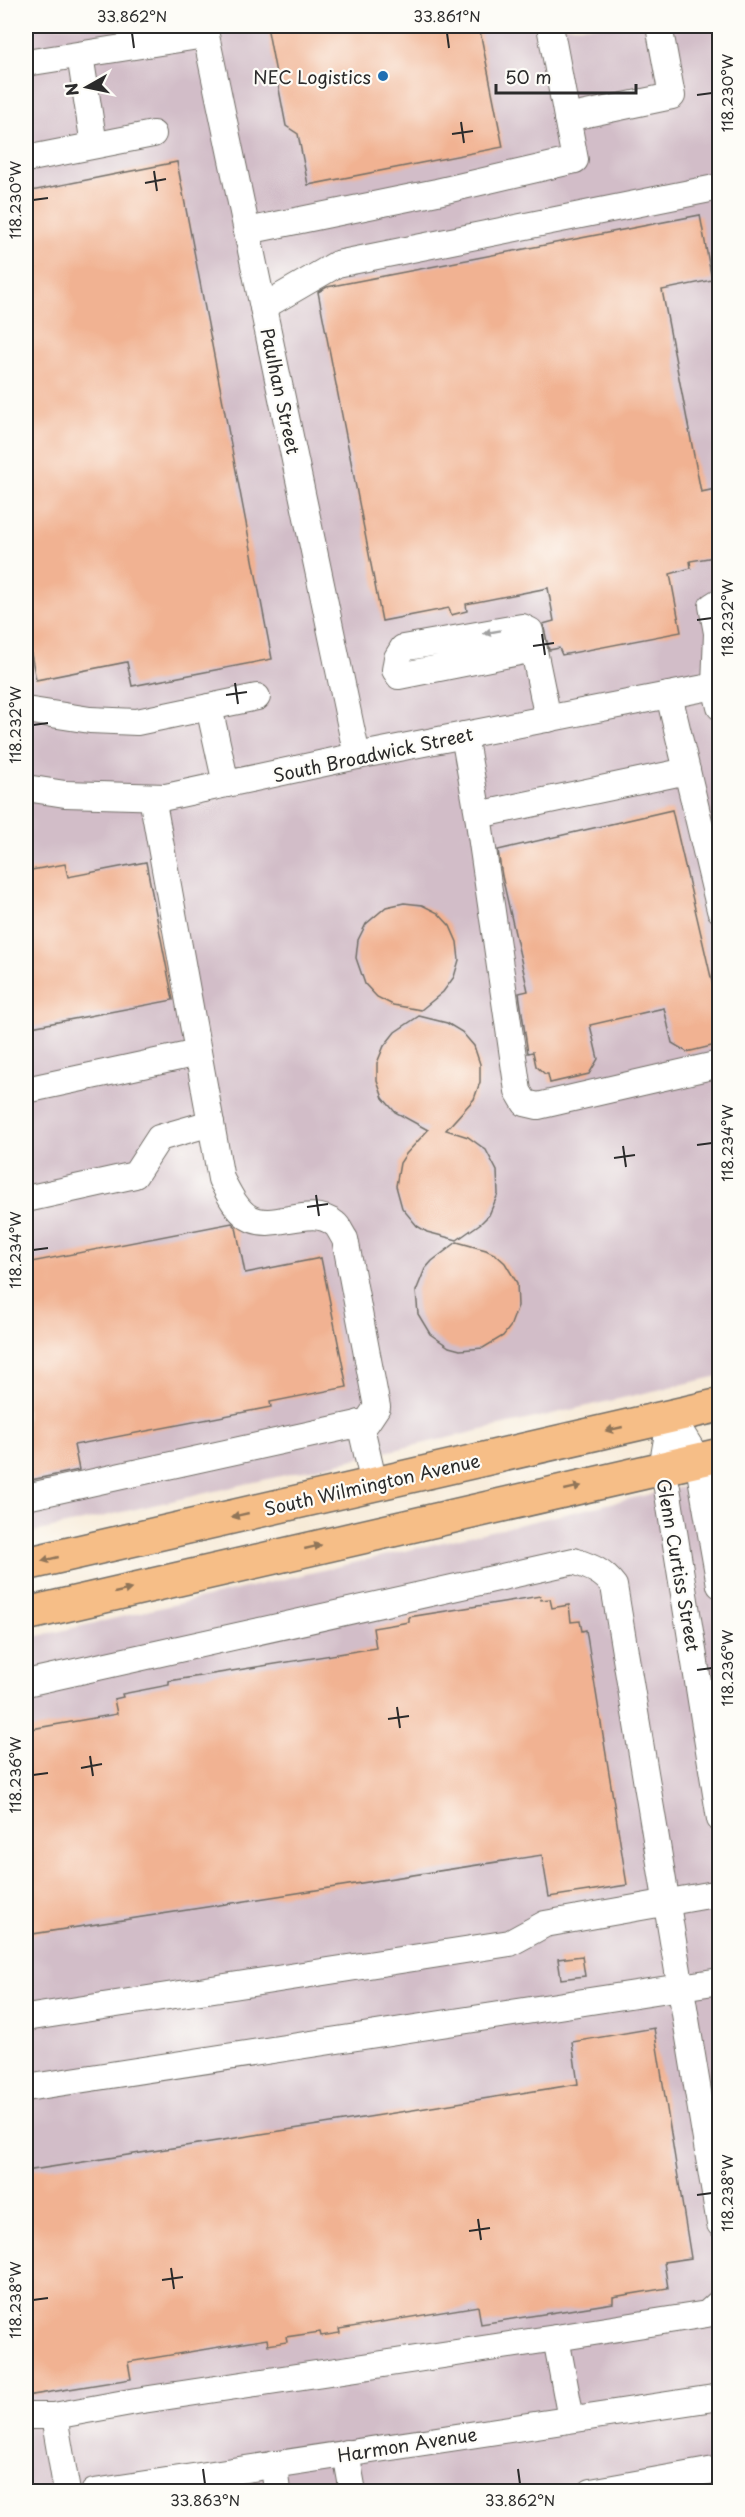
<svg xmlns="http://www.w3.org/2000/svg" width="745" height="2517" viewBox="0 0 745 2517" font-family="'Playpen Sans',sans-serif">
  <rect width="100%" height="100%" fill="#fdfcf7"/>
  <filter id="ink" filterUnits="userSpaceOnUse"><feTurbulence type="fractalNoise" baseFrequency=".0167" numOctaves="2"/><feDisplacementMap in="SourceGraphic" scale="12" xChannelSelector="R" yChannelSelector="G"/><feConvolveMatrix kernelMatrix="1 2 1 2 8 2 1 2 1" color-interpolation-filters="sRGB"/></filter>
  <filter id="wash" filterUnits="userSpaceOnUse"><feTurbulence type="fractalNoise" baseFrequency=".008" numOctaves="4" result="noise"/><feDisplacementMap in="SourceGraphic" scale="24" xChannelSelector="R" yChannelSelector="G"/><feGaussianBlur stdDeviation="1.35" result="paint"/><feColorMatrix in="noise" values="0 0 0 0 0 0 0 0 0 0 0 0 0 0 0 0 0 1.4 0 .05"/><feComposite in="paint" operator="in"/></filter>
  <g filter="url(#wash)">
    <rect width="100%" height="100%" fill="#f7ead7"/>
    <g fill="#d2bdc8">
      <path d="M 26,26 L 719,26 L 719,1376 L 26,1534 Z"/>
      <path d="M 719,1478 L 719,2491 L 26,2491 L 26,1639 Z"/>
    </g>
    <g id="blocks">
      <g fill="#f1b292">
        <path d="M 267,26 L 479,26 L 503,147 L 308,185 L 298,134 L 286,126 Z"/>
        <path d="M 177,162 L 272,659 L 132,686 L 127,662 L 36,680 L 26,628 L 26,192 Z"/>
        <path d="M 700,215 L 712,280 L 662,290 L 701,492 L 720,488 L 720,556 L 690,561 L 691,568 L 670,574 L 681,632 L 562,655 L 559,648 L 549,650 L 543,624 L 554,621 L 548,588 L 466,604 L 467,611 L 451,615 L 449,608 L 382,621 L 318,292 L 327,287 Z"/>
        <path d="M 672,810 L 720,1016 L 720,1044 L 687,1052 L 672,1043 L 664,1008 L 590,1025 L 598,1059 L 589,1074 L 550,1083 L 548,1074 L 545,1074 L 536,1066 L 533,1052 L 528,1053 L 519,993 L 528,991 L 502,876 L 498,850 Z"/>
        <path d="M 146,862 L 173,1000 L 26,1028 L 26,871 L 65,864 L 68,877 Z"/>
        <path d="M 404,903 L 422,905 L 438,913 L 450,926 L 457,942 L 459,960 L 454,977 L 443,992 L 421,1010 L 393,1005 L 377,997 L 365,984 L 356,958 L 358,940 L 366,924 L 386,907 Z"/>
        <path d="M 419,1016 L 447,1023 L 462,1032 L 474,1046 L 480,1064 L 480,1082 L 474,1099 L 446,1130 L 468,1137 L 486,1150 L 497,1171 L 498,1194 L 489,1215 L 481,1223 L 457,1240 L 427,1232 L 417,1226 L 402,1208 L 396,1186 L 400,1163 L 406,1154 L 428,1130 L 395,1112 L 383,1098 L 377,1081 L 377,1063 L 384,1046 L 395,1032 Z"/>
        <path d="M 232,1223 L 236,1227 L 245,1273 L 321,1258 L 347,1387 L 270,1402 L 271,1407 L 74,1445 L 79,1470 L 26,1481 L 26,1263 Z"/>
        <path d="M 457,1242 L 486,1250 L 496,1255 L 505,1263 L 517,1283 L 518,1306 L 510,1327 L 503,1336 L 483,1348 L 460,1350 L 449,1347 L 430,1334 L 418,1314 L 416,1291 L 425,1269 L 432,1261 Z"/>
        <path d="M 540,1596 L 541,1600 L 550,1599 L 552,1608 L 569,1605 L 571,1622 L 580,1621 L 582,1631 L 586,1630 L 627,1885 L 549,1897 L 542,1855 L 26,1935 L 26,1730 L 117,1714 L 114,1699 L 123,1697 L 122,1694 L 169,1685 L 169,1681 L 376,1648 L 373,1628 L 409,1622 L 409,1617 Z"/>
        <path d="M 582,1956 L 585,1976 L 561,1979 L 558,1959 Z"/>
        <path d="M 654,2028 L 691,2258 L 664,2262 L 668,2288 L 613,2297 L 613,2303 L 481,2324 L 478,2306 L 339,2329 L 340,2333 L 321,2336 L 320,2332 L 286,2337 L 287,2342 L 268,2345 L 267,2339 L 128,2362 L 131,2379 L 26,2396 L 26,2171 L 578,2084 L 572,2042 Z"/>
      </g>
    </g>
  </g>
  <g filter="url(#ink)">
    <use href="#blocks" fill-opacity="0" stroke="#726e67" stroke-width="1.5"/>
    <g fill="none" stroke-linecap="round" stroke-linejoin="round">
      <g stroke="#726e67" stroke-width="28">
        <g id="minor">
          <path d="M 204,26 L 357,756"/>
          <path d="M 80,55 L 94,145"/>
          <path d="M 26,63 L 205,35"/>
          <path d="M 567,118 L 672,96 L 659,26"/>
          <path d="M 26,159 L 153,134"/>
          <path d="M 247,231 L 437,192 L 575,160 L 550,26"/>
          <path d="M 263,307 L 337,264 L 720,187"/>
          <path d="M 720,601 L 712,606 L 717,633 L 715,686 L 720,707"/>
          <path d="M 534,649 L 399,676 L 395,670 L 397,658 L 403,648 L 522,627 L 530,631 L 548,719"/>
          <path d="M 669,695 L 720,910"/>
          <path d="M 209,707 L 226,784"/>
          <path d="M 26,710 L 90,720 L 137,722 L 257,697"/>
          <path d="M 464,735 L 478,815"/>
          <path d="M 687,771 L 478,815 L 518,1091 L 525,1103 L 538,1106 L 720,1064"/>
          <path d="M 26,788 L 65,794 L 166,797 L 357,756 L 720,685"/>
          <path d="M 26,1090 L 198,1053"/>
          <path d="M 26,1199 L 135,1175 L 159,1138 L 211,1123"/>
          <path d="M 671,1416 L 662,1468 L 667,1488 L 720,1819"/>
          <path d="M 671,1416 L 698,1460 L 720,1585"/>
          <path d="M 360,1423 L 374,1484"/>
          <path d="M 26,1497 L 367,1422 L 377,1407 L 345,1239 C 342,1235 339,1227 335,1224 C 310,1203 274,1233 248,1217 C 235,1208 228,1192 221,1179 L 152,797"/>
          <path d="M 26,1683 L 574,1561 C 591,1567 603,1571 614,1586 L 720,2224"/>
          <path d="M 26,2018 L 510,1943 L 545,1924 L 720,1893"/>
          <path d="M 26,2088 L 720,1981"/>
          <path d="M 26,2416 L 54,2416"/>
          <path d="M 571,2419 L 556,2338 L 707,2314 L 720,2302"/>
          <path d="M 346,2453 L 353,2492"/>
          <path d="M 274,2464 L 277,2492"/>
          <path d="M 67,2492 L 54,2416 L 136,2401 L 556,2338"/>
          <path d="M 94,2492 L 720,2397"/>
          <path d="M 591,2492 L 720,2469"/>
        </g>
      </g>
      <g stroke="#726e67" stroke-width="36">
        <g id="major">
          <path d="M 26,1564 L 720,1405"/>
          <path d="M 26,1614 L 720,1455"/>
        </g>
      </g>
      <use href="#minor" stroke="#fff" stroke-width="26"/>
      <use href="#major" stroke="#f6be87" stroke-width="33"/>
    </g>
    <defs><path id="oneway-solid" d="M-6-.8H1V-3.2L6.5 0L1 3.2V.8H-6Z" transform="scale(1.5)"/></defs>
    <use fill="#a0a0a0" href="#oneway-solid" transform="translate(492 632) rotate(170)"/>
    <g fill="#907459">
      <use href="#oneway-solid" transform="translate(614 1429) rotate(167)"/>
      <use href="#oneway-solid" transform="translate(573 1488) rotate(-13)"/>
      <use href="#oneway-solid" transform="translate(240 1515) rotate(167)"/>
      <use href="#oneway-solid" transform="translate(313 1547) rotate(-13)"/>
      <use href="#oneway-solid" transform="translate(50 1559) rotate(167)"/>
      <use href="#oneway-solid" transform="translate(123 1591) rotate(-13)"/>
    </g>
  </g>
  <path fill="none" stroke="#2b2b2b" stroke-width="2" d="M 132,33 L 134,48M 447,33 L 449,48M 697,95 L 712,93M 461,122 L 464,143M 452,134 L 473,131M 154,171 L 157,191M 145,183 L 166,179M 33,200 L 48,198M 697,620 L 712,618M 542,634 L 545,655M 533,646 L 554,643M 235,683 L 238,704M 226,695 L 247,692M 33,725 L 48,723M 697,1145 L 712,1143M 623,1146 L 626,1167M 614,1158 L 635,1155M 316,1195 L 319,1216M 307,1207 L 328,1204M 33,1250 L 48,1248M 697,1670 L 712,1668M 397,1707 L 400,1728M 388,1719 L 409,1716M 90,1756 L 93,1776M 81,1768 L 102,1764M 33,1775 L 48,1773M 697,2195 L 712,2193M 478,2219 L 481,2240M 469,2231 L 490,2228M 171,2268 L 174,2289M 162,2280 L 183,2277M 33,2300 L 48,2298M 203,2469 L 205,2484M 518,2469 L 520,2484"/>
  <circle fill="#1f6fb2" stroke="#fdfcf7" stroke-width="2" cx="383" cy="76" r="6"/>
  <g text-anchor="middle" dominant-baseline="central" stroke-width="4.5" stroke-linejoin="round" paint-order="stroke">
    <g font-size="18" fill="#2b2b2b" stroke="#fdfcf7" text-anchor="end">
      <text x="371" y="76">NEC Logistics</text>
    </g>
    <g font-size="18" fill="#2b2b2b" stroke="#fdfcf7">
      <text transform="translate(281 391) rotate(78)">Paulhan Street</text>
      <text transform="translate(373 754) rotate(-12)">South Broadwick Street</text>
      <text transform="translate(372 1484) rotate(-13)">South Wilmington Avenue</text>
      <text transform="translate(679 1565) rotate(80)">Glenn Curtiss Street</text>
      <text transform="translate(407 2444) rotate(-9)">Harmon Avenue</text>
    </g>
  </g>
  <rect width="745" height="2517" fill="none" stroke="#fdfcf7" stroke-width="66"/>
  <g transform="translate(87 87) rotate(261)" stroke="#fdfcf7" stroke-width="4.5" paint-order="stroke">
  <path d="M0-4.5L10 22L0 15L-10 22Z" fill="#2b2b2b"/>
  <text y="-9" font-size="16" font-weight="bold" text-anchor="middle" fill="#2b2b2b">N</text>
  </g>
  <path d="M496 84v9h140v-9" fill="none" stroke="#2b2b2b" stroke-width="3"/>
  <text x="505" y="84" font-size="18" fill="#2b2b2b" stroke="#fdfcf7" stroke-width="4.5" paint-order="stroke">50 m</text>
  <rect x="33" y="33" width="679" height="2451" fill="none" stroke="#2b2b2b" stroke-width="2"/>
  <g font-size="15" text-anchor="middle" fill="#2b2b2b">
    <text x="132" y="22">33.862°N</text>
    <text x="447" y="22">33.861°N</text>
    <text transform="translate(728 93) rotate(-90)" y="5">118.230°W</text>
    <text transform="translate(16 200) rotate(-90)" y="5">118.230°W</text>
    <text transform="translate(728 618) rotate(-90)" y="5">118.232°W</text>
    <text transform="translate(16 725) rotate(-90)" y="5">118.232°W</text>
    <text transform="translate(728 1143) rotate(-90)" y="5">118.234°W</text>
    <text transform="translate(16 1250) rotate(-90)" y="5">118.234°W</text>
    <text transform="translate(728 1668) rotate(-90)" y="5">118.236°W</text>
    <text transform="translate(16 1775) rotate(-90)" y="5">118.236°W</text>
    <text transform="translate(728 2193) rotate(-90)" y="5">118.238°W</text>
    <text transform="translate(16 2300) rotate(-90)" y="5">118.238°W</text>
    <text x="205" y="2506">33.863°N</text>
    <text x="520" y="2506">33.862°N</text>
  </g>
</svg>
